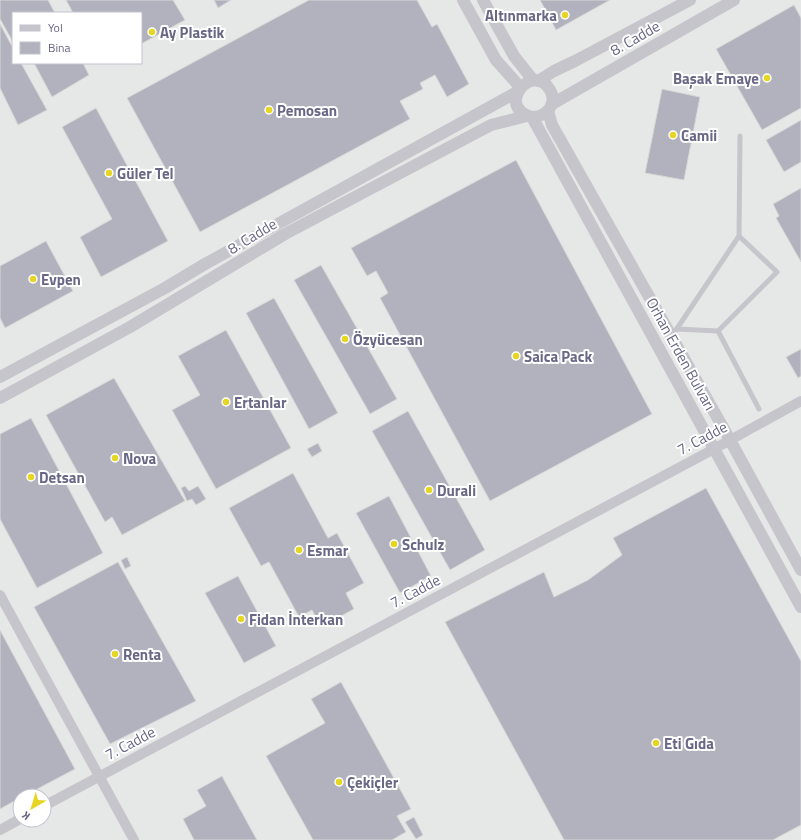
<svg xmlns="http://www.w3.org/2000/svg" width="801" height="840" viewBox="0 0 801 840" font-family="'Titillium Web',sans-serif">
  <rect width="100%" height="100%" fill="#f5f7f4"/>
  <path fill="#e6e8e7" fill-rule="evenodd" d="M 0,0 L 801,0 L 801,840 L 0,840 ZM 13,13 L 141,13 L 141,63 L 13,63 ZM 20,796 L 44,796 L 44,820 L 20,820 Z"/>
  <g fill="#b2b2be" stroke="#d7d9d7">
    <path d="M 0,0 L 48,0 L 55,13 L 13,13 L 13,42 L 0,19 Z"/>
    <path d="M 66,0 L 173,0 L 185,20 L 141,44 L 141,13 L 73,13 Z"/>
    <path d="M 214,0 L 231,0 L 218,8 Z"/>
    <path d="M 309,0 L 417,0 L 432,27 L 437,24 L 469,84 L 447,97 L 435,75 L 420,83 L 423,89 L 400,101 L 410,119 L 200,232 L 127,98 Z"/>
    <path d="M 540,0 L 610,0 L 556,30 Z"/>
    <path d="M 794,5 L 801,18 L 801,108 L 762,130 L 716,49 Z"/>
    <path d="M 0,24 L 13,48 L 13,63 L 21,63 L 47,110 L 18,125 L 0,88 Z"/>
    <path d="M 34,63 L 83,63 L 89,75 L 52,97 Z"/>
    <path d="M 662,89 L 700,97 L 684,180 L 645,173 Z"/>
    <path d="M 96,108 L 168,241 L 101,277 L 80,237 L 112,219 L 62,127 Z"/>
    <path d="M 801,120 L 801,162 L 784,172 L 766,140 Z"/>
    <path d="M 516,160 L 652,414 L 490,501 L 380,298 L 388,293 L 376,271 L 367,276 L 351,248 Z"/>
    <path d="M 801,188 L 801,262 L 776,218 L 779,216 L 773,204 Z"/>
    <path d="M 46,241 L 73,291 L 5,328 L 0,318 L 0,266 Z"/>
    <path d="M 321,265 L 397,399 L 370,414 L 294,280 Z"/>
    <path d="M 274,298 L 338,413 L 309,429 L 246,313 Z"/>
    <path d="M 226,330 L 291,448 L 216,489 L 172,410 L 200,395 L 178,356 Z"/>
    <path d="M 801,349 L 801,376 L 798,378 L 786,357 Z"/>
    <path d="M 114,378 L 185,501 L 122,535 L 112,517 L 105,522 L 46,415 Z"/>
    <path d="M 408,411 L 485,550 L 450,570 L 372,431 Z"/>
    <path d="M 31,418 L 103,553 L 37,588 L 0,519 L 0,434 Z"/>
    <path d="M 318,443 L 322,451 L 312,457 L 307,449 Z"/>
    <path d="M 293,473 L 328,538 L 337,533 L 364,583 L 346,593 L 354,609 L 321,627 L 312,610 L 299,617 L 269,562 L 261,566 L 229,508 Z"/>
    <path d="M 185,486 L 189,491 L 198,486 L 206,499 L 196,505 L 192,499 L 187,501 L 181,488 Z"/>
    <path d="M 706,488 L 801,661 L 801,825 L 773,840 L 564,840 L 445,622 L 544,572 L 554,597 L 588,580 L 622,555 L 613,538 Z"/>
    <path d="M 389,496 L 431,576 L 400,593 L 356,513 Z"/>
    <path d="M 127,557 L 131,566 L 125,569 L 121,560 Z"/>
    <path d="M 118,562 L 196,701 L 110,744 L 34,607 Z"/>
    <path d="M 238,576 L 276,646 L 244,663 L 205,593 Z"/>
    <path d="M 0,630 L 75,769 L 24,796 L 20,796 L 20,798 L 0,809 Z"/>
    <path d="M 341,682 L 411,809 L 397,816 L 406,832 L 392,840 L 313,840 L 266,756 L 325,723 L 311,699 Z"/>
    <path d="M 222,776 L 257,840 L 194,840 L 183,819 L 206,806 L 197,790 Z"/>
    <path d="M 414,817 L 423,835 L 416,839 L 405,822 Z"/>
  </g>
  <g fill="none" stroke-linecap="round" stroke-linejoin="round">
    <g stroke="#c6c5cc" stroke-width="5">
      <path d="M 677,329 L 718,331 L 759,409"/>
      <path d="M 718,331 L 777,272 L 739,236"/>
      <path d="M 672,336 L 739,236 L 740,136"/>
    </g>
    <g stroke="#c6c5cc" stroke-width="10">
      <path d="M 0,595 L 134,840"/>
      <path d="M 44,806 L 714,449 L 801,401"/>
      <path d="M 0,830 L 20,819"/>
    </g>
    <g stroke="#c6c5cc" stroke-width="12">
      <path d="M 463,0 L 496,60 L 520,87"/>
      <path d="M 483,0 L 514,56 L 533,80"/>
      <path d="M 538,81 L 554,71 L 575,61 L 690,0"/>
      <path d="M 552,104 L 734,0"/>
      <path d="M 548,111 L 552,125 L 725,431 L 801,570"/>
      <path d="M 532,117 C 546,117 558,104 550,90 C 533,60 494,107 532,117 L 801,607"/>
      <path d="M 0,377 L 165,288 L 205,264 L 517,92"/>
      <path d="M 0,398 L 130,327 L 285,234 L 491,125 L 527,116"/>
    </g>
  </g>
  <g fill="#e7d524" stroke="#fff" stroke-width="1.5">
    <circle cx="565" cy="15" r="4"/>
    <circle cx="152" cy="32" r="4"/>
    <circle cx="767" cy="78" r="4"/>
    <circle cx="269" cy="110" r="4"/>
    <circle cx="673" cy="135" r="4"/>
    <circle cx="109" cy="173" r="4"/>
    <circle cx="33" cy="279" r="4"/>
    <circle cx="345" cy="339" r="4"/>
    <circle cx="516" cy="356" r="4"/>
    <circle cx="226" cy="402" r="4"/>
    <circle cx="115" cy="458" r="4"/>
    <circle cx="31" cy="477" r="4"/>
    <circle cx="429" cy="490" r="4"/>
    <circle cx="394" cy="544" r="4"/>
    <circle cx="299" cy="550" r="4"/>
    <circle cx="241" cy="619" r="4"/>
    <circle cx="115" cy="654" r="4"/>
    <circle cx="656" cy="743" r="4"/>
    <circle cx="339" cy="782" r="4"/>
  </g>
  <g text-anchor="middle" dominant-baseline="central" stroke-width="4" stroke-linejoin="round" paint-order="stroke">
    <g font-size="15" font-weight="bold" fill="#696686" stroke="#fff" text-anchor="start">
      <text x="557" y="15" text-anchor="end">Altınmarka</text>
      <text x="160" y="32">Ay Plastik</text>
      <text x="759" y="78" text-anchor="end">Başak Emaye</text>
      <text x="277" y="110">Pemosan</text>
      <text x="681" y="135">Camii</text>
      <text x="117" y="173">Güler Tel</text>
      <text x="41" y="279">Evpen</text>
      <text x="353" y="339">Özyücesan</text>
      <text x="524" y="356">Saica Pack</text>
      <text x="234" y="402">Ertanlar</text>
      <text x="123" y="458">Nova</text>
      <text x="39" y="477">Detsan</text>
      <text x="437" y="490">Durali</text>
      <text x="402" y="544">Schulz</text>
      <text x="307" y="550">Esmar</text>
      <text x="249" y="619">Fidan İnterkan</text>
      <text x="123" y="654">Renta</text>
      <text x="664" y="743">Eti Gıda</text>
      <text x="347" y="782">Çekiçler</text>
    </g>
    <g font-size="15" fill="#696686" stroke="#fff">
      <text transform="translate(635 38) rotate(-30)">8. Cadde</text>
      <text transform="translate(252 236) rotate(-31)">8. Cadde</text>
      <text transform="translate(681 354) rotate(61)">Orhan Erden Bulvarı</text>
      <text transform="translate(702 438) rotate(-28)">7. Cadde</text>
      <text transform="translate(415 591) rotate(-28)">7. Cadde</text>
      <text transform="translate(130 743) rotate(-28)">7. Cadde</text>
    </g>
  </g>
  <rect x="12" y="12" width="130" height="52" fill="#ffffff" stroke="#c3c2cf"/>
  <rect x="20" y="25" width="20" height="6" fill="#c6c5cc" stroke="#c3c2cf"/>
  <text x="48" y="32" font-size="12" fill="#696686">Yol</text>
  <rect x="20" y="42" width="20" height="12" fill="#b2b2be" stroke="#c3c2cf"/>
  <text x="48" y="52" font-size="12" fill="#696686">Bina</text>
  <g transform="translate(32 808) rotate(218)"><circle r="19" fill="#ffffff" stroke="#c3c2cf"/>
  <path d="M0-3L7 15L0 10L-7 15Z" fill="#e7d524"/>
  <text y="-6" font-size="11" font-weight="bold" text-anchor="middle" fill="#696686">K</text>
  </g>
</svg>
